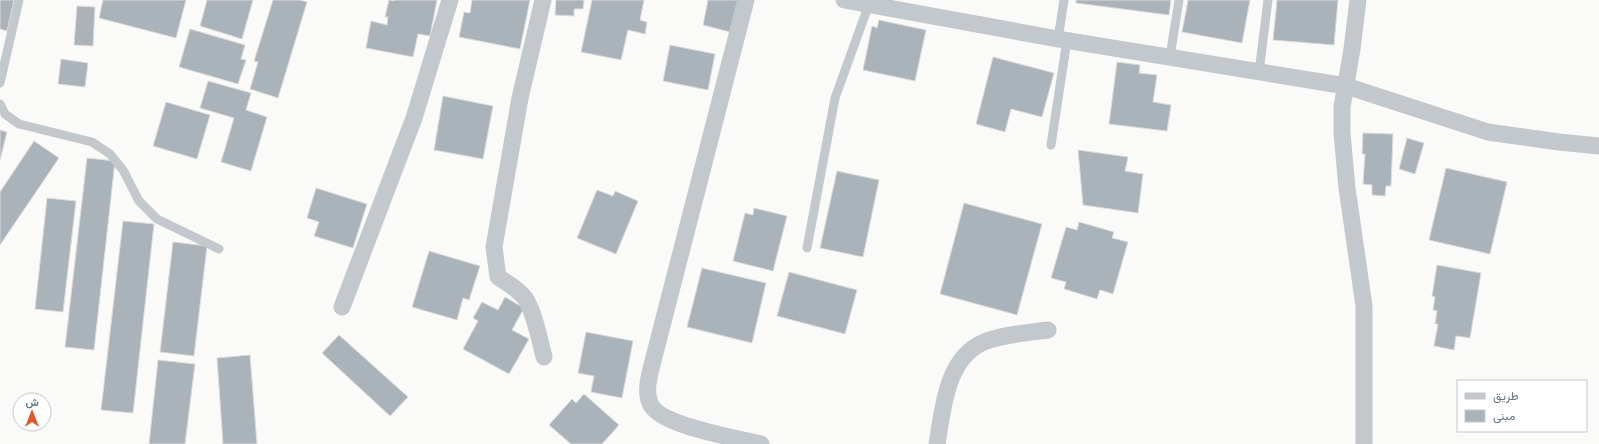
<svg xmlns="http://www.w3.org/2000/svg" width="1599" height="444" viewBox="0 0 1599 444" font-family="Karla,Vazirmatn,sans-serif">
  <rect width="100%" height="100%" fill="#fafaf8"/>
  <g fill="#aab3b9" stroke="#dcdcda">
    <path d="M 0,0 L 14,0 L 7,31 L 0,29 Z"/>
    <path d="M 103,0 L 186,0 L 176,38 L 99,18 Z"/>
    <path d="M 207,0 L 253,0 L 242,39 L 200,26 Z"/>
    <path d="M 273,0 L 300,0 L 307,2 L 278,98 L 250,89 L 258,62 L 254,61 Z"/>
    <path d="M 389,0 L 394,1 L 395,0 L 437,0 L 430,36 L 418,34 L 413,57 L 366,48 L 371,21 L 387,25 L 388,17 L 385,17 Z"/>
    <path d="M 472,0 L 530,0 L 520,49 L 459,37 L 464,12 L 470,13 Z"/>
    <path d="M 556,0 L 584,0 L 583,9 L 574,9 L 574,16 L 555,15 Z"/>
    <path d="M 592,0 L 644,0 L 640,20 L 647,22 L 645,34 L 628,30 L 621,60 L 581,52 Z"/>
    <path d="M 708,0 L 738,0 L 730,32 L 703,25 Z"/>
    <path d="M 1076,0 L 1171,0 L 1169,15 L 1076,3 Z"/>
    <path d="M 1188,0 L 1250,0 L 1242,43 L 1182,32 Z"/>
    <path d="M 1277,0 L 1338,0 L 1334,45 L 1273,40 Z"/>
    <path d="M 77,6 L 95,7 L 93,46 L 74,45 Z"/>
    <path d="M 879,20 L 926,30 L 915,81 L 863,70 L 872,26 L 877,28 Z"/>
    <path d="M 190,29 L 245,45 L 241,59 L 246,60 L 238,84 L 179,67 Z"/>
    <path d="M 670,45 L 715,54 L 708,90 L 663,81 Z"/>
    <path d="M 993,57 L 1054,73 L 1042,117 L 1011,109 L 1005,132 L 976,124 Z"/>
    <path d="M 61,59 L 88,63 L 85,87 L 58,84 Z"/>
    <path d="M 1117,62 L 1140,65 L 1139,73 L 1157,75 L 1153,102 L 1171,105 L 1167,131 L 1109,124 Z"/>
    <path d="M 208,81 L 251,93 L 246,110 L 267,117 L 251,171 L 221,162 L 234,118 L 200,108 Z"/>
    <path d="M 443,96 L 493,106 L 483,159 L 434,150 Z"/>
    <path d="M 166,102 L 210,115 L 197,159 L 153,146 Z"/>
    <path d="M 0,130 L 7,132 L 0,160 Z"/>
    <path d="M 1363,133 L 1393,134 L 1391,186 L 1386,186 L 1385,196 L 1372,195 L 1372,185 L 1363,184 L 1365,154 L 1362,154 Z"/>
    <path d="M 1407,138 L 1424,143 L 1415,174 L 1399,169 Z"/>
    <path d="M 34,141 L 59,158 L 0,245 L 0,192 Z"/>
    <path d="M 1078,150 L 1128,157 L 1125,171 L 1143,174 L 1138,213 L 1083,205 Z"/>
    <path d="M 87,158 L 115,161 L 94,350 L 65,347 Z"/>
    <path d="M 1446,168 L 1507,182 L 1490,254 L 1429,240 Z"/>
    <path d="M 837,171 L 879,180 L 863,257 L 820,248 Z"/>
    <path d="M 316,188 L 367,204 L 353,248 L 314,236 L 319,222 L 307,218 Z"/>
    <path d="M 597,190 L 613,196 L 615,191 L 638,201 L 616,254 L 577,238 Z"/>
    <path d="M 47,198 L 76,201 L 63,312 L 35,309 Z"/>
    <path d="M 964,203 L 1042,224 L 1017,315 L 940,294 Z"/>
    <path d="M 754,208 L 787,216 L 773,271 L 733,261 L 745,213 L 753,215 Z"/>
    <path d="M 123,221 L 154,224 L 133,413 L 101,410 Z"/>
    <path d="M 1079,222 L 1114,232 L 1112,238 L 1128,242 L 1113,294 L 1100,290 L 1097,299 L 1064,289 L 1066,282 L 1051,278 L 1066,227 L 1077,230 Z"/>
    <path d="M 173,242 L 207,246 L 194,356 L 160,352 Z"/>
    <path d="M 429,251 L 480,266 L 469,300 L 463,298 L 457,320 L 412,307 Z"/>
    <path d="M 1437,265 L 1481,273 L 1470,338 L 1456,336 L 1454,350 L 1434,346 L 1438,324 L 1435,324 L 1437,311 L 1433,310 L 1435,297 L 1432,296 Z"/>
    <path d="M 702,268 L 766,283 L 752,343 L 687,327 Z"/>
    <path d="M 789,272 L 857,290 L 845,334 L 777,316 Z"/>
    <path d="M 505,297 L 524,308 L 512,330 L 529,339 L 509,374 L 463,349 L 478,321 L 473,318 L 482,302 L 498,310 Z"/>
    <path d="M 586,332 L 633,341 L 622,398 L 591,392 L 594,376 L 578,373 Z"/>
    <path d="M 339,335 L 408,397 L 390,416 L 322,353 Z"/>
    <path d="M 250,355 L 257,444 L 223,444 L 217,358 Z"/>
    <path d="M 158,360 L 195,364 L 185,444 L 149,444 Z"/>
    <path d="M 584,394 L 619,425 L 602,444 L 571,444 L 549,425 L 572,399 L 576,403 Z"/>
  </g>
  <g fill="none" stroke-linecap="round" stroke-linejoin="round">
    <g stroke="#c3c8cc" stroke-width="9">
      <path d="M 1058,39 L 1064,0"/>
      <path d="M 1170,57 L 1179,0"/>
      <path d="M 1259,72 L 1268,0"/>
      <path d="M 0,83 L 19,0"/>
      <path d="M 0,104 L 5,114 L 19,124 L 92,142 L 110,154 L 123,170 L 139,201 L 157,219 L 219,249"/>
      <path d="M 1051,145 L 1067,40"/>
      <path d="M 807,248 L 835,98 L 869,4"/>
    </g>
    <g stroke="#c3c8cc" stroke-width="17">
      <path d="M 543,0 L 520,98 L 494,247 L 498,277 C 507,283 518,289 525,298 C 534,311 540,341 544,357"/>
      <path d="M 746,0 L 654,357 C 651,370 644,389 650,403 C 658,426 738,438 761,444"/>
      <path d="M 844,0 L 1058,39 L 1346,86 L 1488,132 L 1559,142 L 1599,146"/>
      <path d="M 1358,0 L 1352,49 L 1342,107 L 1342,133 L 1347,188 L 1364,306 L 1364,444"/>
      <path d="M 342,307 L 414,118 L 450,0"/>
      <path d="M 937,444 C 943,409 946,358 984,342 C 1004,334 1027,333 1048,330"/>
    </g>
  </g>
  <rect x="1457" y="380" width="130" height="52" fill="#ffffff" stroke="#c1c8cd"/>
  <rect x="1465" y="393" width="20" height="6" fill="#c3c8cc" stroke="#c1c8cd"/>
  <text x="1493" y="400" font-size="12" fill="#657683">طريق</text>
  <rect x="1465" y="410" width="20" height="12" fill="#aab3b9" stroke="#c1c8cd"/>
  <text x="1493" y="420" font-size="12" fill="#657683">مبنى</text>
  <g transform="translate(32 412)"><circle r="19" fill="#ffffff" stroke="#c1c8cd"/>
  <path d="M0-3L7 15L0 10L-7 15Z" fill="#e4572e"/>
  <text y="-6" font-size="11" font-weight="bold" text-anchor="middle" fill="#657683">ش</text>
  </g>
</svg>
